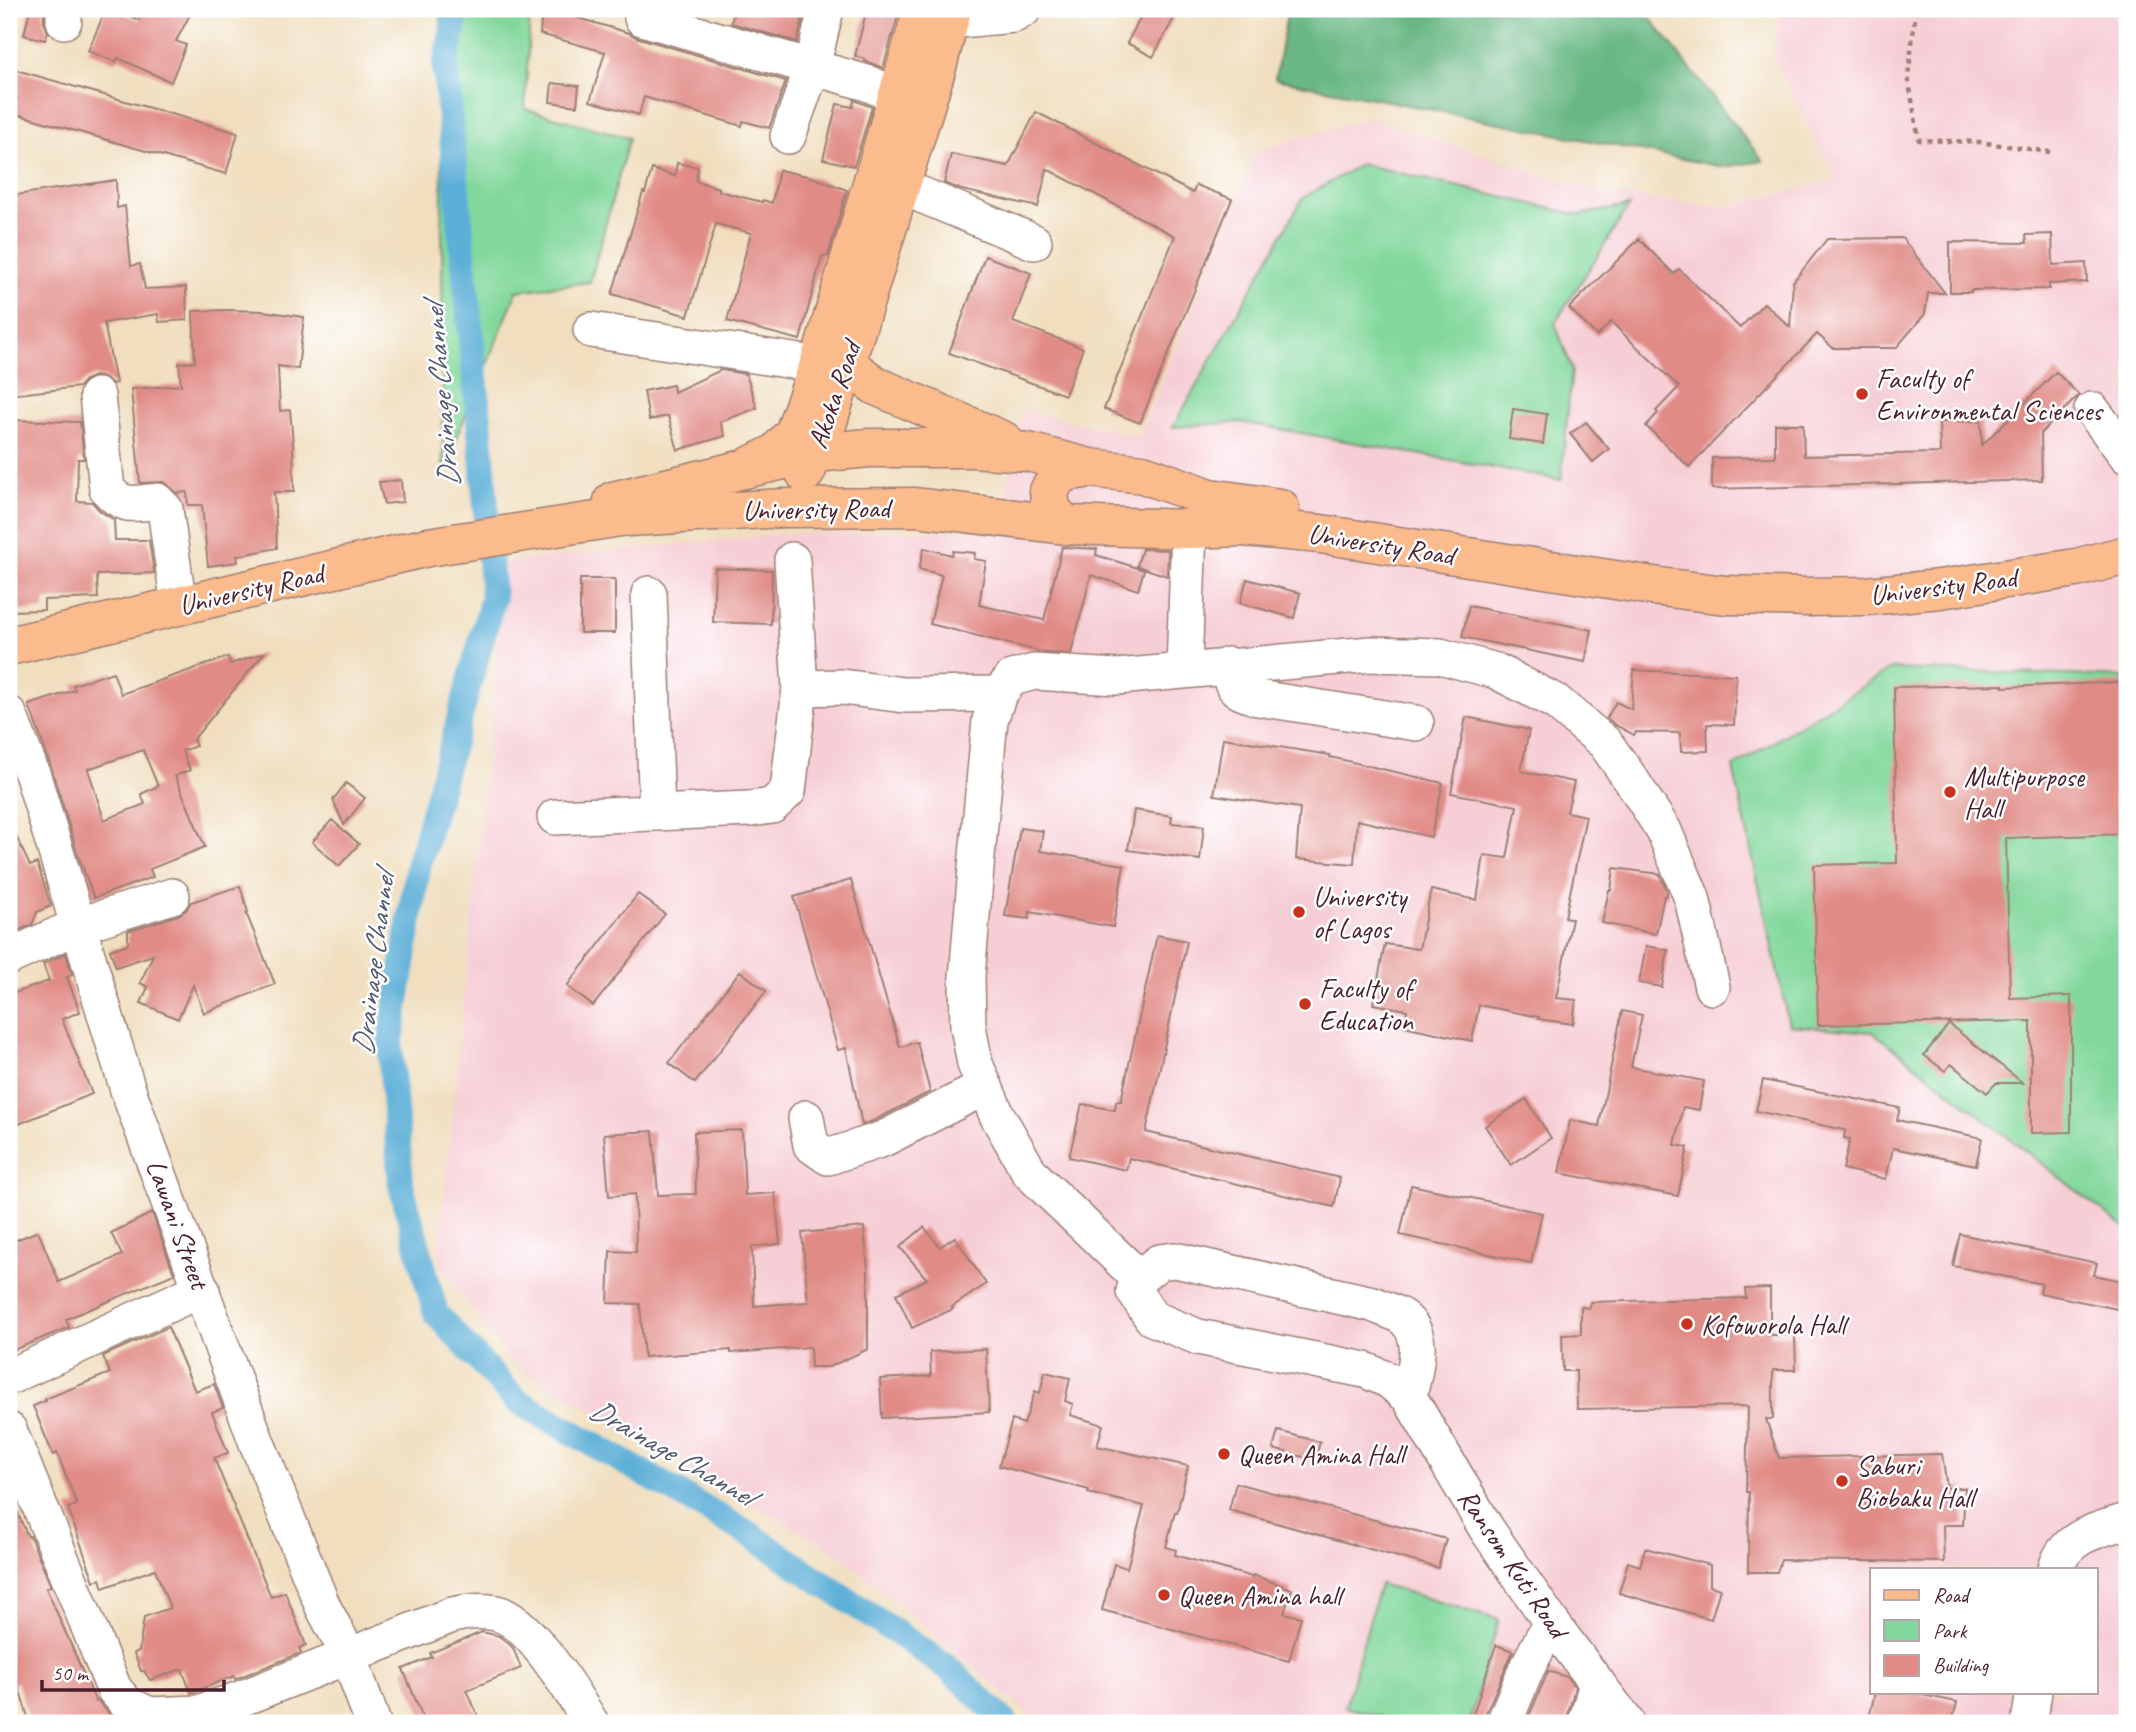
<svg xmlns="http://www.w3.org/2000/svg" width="2136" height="1732" viewBox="0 0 2136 1732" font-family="Caveat,sans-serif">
  <rect width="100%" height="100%" fill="#fff"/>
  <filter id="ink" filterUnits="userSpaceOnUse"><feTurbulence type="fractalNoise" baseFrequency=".0143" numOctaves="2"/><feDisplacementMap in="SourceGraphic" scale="14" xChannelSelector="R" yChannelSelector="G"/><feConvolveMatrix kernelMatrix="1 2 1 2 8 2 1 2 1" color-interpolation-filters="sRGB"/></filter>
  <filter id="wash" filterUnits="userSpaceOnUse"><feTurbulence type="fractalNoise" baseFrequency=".00686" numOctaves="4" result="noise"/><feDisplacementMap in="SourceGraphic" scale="28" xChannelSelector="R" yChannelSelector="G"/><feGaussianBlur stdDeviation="1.57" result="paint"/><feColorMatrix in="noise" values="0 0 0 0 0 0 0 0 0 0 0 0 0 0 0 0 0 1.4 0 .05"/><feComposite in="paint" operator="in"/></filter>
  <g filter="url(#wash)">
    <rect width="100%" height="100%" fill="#f0debe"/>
    <path fill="#f6cfd6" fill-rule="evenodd" d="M 1781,9 L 2127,9 L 2127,1723 L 1039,1723 L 841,1556 L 511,1363 L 438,1262 L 506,562 L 779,534 L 998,530 L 1022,411 L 1140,436 L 1256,151 L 1367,118 L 1601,193 L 1722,207 L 1836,180 L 1773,59 ZM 1872,1569 L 2096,1569 L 2096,1692 L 1872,1692 Z"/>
    <g fill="#82d89c" stroke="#667c64" stroke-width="2">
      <path d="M 441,9 L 530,9 L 525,109 L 629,138 L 590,282 L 517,291 L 443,470 Z"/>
      <path d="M 1361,164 L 1579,215 L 1629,206 L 1555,323 L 1572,369 L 1561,480 L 1240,422 L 1173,427 L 1303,198 Z"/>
      <path d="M 1891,669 L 2127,677 L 2127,1230 L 1873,1032 L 1789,1025 L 1733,767 Z"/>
      <path d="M 1380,1584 L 1499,1620 L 1469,1723 L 1404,1723 L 1345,1707 Z"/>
    </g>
    <path fill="#69b884" stroke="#5a6c58" stroke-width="2" d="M 1288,9 L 1643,9 L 1763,161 L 1723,167 L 1275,79 Z"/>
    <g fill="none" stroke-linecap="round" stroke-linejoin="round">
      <path stroke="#5bafd7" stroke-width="26" d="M 457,9 L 445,67 L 479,419 L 493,598 L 418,867 L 390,1046 L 401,1185 L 436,1314 L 516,1400 L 751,1535 L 947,1667 L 1006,1723"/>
    </g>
    <g id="blocks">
      <g fill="#e18b86" fill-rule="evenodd">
        <path d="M 30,9 L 44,9 L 44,22 L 48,32 L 45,40 L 24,35 Z"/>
        <path d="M 106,9 L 113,9 L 139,20 L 144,9 L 193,9 L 176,41 L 186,45 L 171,82 L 118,58 L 116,62 L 88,51 Z"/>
        <path d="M 542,9 L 578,9 L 575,17 L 629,33 L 636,37 L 786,81 L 769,128 L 743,121 L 742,126 L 644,97 L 639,115 L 590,101 L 605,52 L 540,34 Z"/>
        <path d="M 735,9 L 805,9 L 797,42 L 731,23 Z"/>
        <path d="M 867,9 L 900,9 L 883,68 L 865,61 L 865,59 L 855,56 Z"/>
        <path d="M 1145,9 L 1179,9 L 1153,57 L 1127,43 Z"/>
        <path d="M 9,68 L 238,133 L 226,174 L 13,113 L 17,98 L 9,96 Z"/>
        <path d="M 552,83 L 579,86 L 577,106 L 550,102 Z"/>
        <path d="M 854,100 L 872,107 L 854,166 L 823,159 L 837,104 L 853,107 Z"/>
        <path d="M 1036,112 L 1193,193 L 1196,185 L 1232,199 L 1140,423 L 1104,409 L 1175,236 L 1047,169 L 1038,207 L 962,190 L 944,183 L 951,154 L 1008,166 Z"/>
        <path d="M 677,163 L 698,167 L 696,181 L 719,188 L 719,191 L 762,202 L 763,200 L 772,203 L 779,170 L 812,177 L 847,190 L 828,256 L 822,256 L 800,340 L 727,321 L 751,233 L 716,224 L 688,316 L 612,294 L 643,192 L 645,193 L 652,169 L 675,176 Z"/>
        <path d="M 116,180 L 117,208 L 125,206 L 131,266 L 140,264 L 145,289 L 186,287 L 187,320 L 159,322 L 158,314 L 104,323 L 116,383 L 113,384 L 104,377 L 94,376 L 85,380 L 79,387 L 9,395 L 9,196 Z"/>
        <path d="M 2052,234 L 2053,265 L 2086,263 L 2087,282 L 2049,284 L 2049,289 L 1971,290 L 1971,292 L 1950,292 L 1950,242 L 2027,243 L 2026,235 Z"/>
        <path d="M 1902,238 L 1945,293 L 1928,293 L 1925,314 L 1896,348 L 1833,348 L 1817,334 L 1689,467 L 1646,426 L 1658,413 L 1656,411 L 1679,387 L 1611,322 L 1597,336 L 1569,308 L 1639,239 L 1674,274 L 1679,269 L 1740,328 L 1764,303 L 1790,327 L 1793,282 L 1827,239 Z"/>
        <path d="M 985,256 L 1031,273 L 1013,322 L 1083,348 L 1065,395 L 949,353 Z"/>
        <path d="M 228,310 L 263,311 L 304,317 L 298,369 L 278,366 L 280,411 L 290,410 L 293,442 L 294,492 L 274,492 L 277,548 L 237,556 L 238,562 L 208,566 L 202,505 L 188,505 L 187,492 L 177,493 L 164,482 L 140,483 L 131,389 L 181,385 L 179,363 L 195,362 L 193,311 Z"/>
        <path d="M 721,370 L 746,374 L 757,408 L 720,422 L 725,436 L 678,450 L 668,416 L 649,420 L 644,391 L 673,385 L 674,392 Z"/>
        <path d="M 2056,372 L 2079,395 L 2041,433 L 2042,480 L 1712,489 L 1712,458 L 1775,457 L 1775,424 L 1803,424 L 1804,456 L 1940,453 L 1939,422 L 1981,421 L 1982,445 Z"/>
        <path d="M 1513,409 L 1547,414 L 1543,444 L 1509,439 Z"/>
        <path d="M 9,420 L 80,422 L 84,459 L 78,459 L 77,501 L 92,502 L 100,511 L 114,520 L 115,540 L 149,540 L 154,573 L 97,575 L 98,598 L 44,600 L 44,610 L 9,611 Z"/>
        <path d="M 1586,422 L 1609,449 L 1593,462 L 1570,434 Z"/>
        <path d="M 401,480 L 403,502 L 384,504 L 379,482 Z"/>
        <path d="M 1062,547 L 1097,549 L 1096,555 L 1144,570 L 1138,590 L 1091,575 L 1071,654 L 1046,653 L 930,624 L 942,575 L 919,569 L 924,548 L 952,555 L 953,551 L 975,553 L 974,559 L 986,561 L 979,605 L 1044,620 Z"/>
        <path d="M 1142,549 L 1168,550 L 1167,576 L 1137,566 Z"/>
        <path d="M 715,568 L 772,570 L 771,624 L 713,622 Z"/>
        <rect x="580" y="579" width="35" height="54"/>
        <path d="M 1247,579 L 1300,593 L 1294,618 L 1240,603 Z"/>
        <path d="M 1469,606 L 1592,630 L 1585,662 L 1462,637 Z"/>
        <path d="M 264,653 L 193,740 L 196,746 L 182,751 L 190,770 L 175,776 L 205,847 L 150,869 L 153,877 L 94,898 L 78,855 L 52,770 L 29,705 L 75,690 L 73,685 L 113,672 L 121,694 L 228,657 L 230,664 ZM 143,750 L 158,786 L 141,794 L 145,804 L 104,820 L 88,769 Z"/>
        <path d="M 1634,670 L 1736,675 L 1734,725 L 1707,724 L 1708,751 L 1681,752 L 1680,733 L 1636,732 L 1634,735 L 1615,725 L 1607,718 L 1616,702 L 1631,709 Z"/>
        <path d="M 2127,682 L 2127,834 L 2006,838 L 2010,998 L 2071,996 L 2071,1132 L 2031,1133 L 2031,1021 L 1818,1025 L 1814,865 L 1897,863 L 1894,687 L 2003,685 L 2003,687 Z"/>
        <path d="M 1466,717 L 1529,730 L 1521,771 L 1574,782 L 1567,812 L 1586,816 L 1565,917 L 1572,919 L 1556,998 L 1576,1000 L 1573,1024 L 1538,1019 L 1539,1017 L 1479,1005 L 1472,1041 L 1404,1026 L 1407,1010 L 1373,1004 L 1385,944 L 1419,949 L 1431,890 L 1477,900 L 1484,855 L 1507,858 L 1517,806 L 1451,793 Z"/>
        <path d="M 1223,738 L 1330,755 L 1330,757 L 1443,783 L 1431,837 L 1357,820 L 1354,864 L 1296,859 L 1300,808 L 1214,795 Z"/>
        <path d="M 346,783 L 365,798 L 344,825 L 333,800 Z"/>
        <path d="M 1134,810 L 1172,816 L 1171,823 L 1204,826 L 1200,860 L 1128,850 Z"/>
        <path d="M 332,820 L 359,844 L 339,866 L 312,842 Z"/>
        <path d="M 9,821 L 30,866 L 37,863 L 51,906 L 37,912 L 32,925 L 19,930 L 16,924 L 9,927 Z"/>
        <path d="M 1020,828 L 1043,831 L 1040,851 L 1124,865 L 1113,927 L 1030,912 L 1029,919 L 1005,916 Z"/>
        <path d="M 1614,868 L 1660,874 L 1667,891 L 1667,896 L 1664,896 L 1656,934 L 1602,923 L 1609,890 L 1611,890 Z"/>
        <path d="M 851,880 L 900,1047 L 917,1042 L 930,1092 L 875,1120 L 862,1125 L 846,1048 L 838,1050 L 794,897 Z"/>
        <path d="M 240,886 L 248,912 L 246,913 L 275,984 L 204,1013 L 193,985 L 178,1019 L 141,1003 L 148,987 L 140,983 L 153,955 L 116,967 L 110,950 L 128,944 L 128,931 L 178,915 L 186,910 L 191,902 Z"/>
        <path d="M 638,894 L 665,914 L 593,1006 L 567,986 Z"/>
        <path d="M 1157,935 L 1187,941 L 1146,1132 L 1340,1178 L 1334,1207 L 1129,1158 L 1126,1170 L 1069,1157 L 1082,1104 L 1115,1110 L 1116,1101 L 1121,1101 Z"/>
        <path d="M 1646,946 L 1668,950 L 1662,987 L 1639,983 Z"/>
        <path d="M 66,953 L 72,975 L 67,977 L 80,1012 L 62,1019 L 92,1094 L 9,1128 L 9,995 L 49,981 L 43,964 Z"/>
        <path d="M 740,971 L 766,991 L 695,1083 L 669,1063 Z"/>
        <path d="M 1622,1011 L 1642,1015 L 1631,1067 L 1704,1081 L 1699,1110 L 1683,1107 L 1675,1145 L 1688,1147 L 1678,1196 L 1559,1173 L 1570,1120 L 1599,1126 Z"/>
        <path d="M 1949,1024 L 2023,1083 L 1996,1083 L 1987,1093 L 1951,1064 L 1945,1071 L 1924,1055 Z"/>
        <path d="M 1763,1080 L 1900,1108 L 1897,1120 L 1982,1138 L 1976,1165 L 1893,1148 L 1886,1179 L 1843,1169 L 1850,1139 L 1844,1138 L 1845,1130 L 1756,1111 Z"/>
        <path d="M 1526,1099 L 1551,1138 L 1511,1165 L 1485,1126 Z"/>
        <path d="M 742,1130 L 745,1195 L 775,1193 L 780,1244 L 752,1247 L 754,1306 L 808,1302 L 802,1233 L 864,1227 L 868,1269 L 868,1349 L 829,1367 L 811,1367 L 810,1347 L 731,1353 L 731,1350 L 644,1357 L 640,1304 L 608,1303 L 610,1251 L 636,1252 L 635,1194 L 609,1196 L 604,1134 L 653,1131 L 658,1195 L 696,1194 L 694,1132 Z"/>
        <path d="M 1411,1185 L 1542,1213 L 1531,1263 L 1400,1235 Z"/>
        <path d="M 152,1213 L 174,1274 L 66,1319 L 69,1327 L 9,1352 L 9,1243 L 38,1231 L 59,1282 L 122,1255 L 111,1233 Z"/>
        <path d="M 924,1227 L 940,1247 L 955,1237 L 986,1284 L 952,1307 L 953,1309 L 912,1328 L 896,1294 L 927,1279 L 900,1247 Z"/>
        <path d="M 1960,1234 L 2097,1263 L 2094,1275 L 2127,1282 L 2127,1311 L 2040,1293 L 2042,1284 L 1953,1266 Z"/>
        <path d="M 1770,1288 L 1770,1335 L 1795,1335 L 1796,1370 L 1773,1370 L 1773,1419 L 1766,1419 L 1779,1458 L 1942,1454 L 1947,1488 L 1965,1488 L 1963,1525 L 1943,1525 L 1944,1562 L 1781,1560 L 1777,1572 L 1748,1572 L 1749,1492 L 1746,1492 L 1748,1406 L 1577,1409 L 1576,1371 L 1563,1371 L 1562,1335 L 1581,1334 L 1581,1307 L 1589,1308 L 1590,1302 L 1746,1298 L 1745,1289 Z"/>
        <path d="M 168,1327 L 195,1391 L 214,1384 L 223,1408 L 212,1412 L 228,1453 L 214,1458 L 271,1597 L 285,1592 L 306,1645 L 299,1648 L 301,1653 L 235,1679 L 234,1676 L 191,1693 L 182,1669 L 150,1680 L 144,1671 L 141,1671 L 134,1653 L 139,1651 L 144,1617 L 170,1608 L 155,1569 L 103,1588 L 100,1579 L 94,1581 L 68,1508 L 77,1505 L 57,1453 L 53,1455 L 33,1406 L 46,1401 L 45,1399 L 110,1373 L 103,1356 Z"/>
        <path d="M 986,1349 L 989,1412 L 882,1418 L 880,1379 L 931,1376 L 930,1352 Z"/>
        <path d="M 1045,1372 L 1070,1378 L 1065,1401 L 1073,1404 L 1070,1415 L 1103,1425 L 1097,1446 L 1188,1466 L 1177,1513 L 1175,1512 L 1166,1547 L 1176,1550 L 1175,1555 L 1252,1577 L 1253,1575 L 1292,1589 L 1284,1613 L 1301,1617 L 1289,1661 L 1102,1610 L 1114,1564 L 1127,1568 L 1144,1506 L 1088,1493 L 1089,1490 L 999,1466 L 1012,1420 L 1024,1424 L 1035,1391 L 1040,1393 Z"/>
        <path d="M 1278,1431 L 1320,1442 L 1315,1460 L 1273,1449 Z"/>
        <path d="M 1236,1483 L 1446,1539 L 1438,1568 L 1229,1510 Z"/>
        <path d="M 9,1493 L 28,1537 L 30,1536 L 51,1586 L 46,1588 L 96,1702 L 98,1701 L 118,1723 L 30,1723 L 17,1682 L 9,1686 Z"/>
        <path d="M 1645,1548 L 1710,1565 L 1710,1586 L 1720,1589 L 1711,1619 L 1619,1593 L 1628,1562 L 1640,1566 Z"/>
        <path d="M 482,1632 L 499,1636 L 509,1644 L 513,1648 L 521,1668 L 467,1690 L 481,1723 L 425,1723 L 403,1669 L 432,1657 L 430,1653 Z"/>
        <path d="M 1496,1645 L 1513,1651 L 1485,1715 L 1484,1723 L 1470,1723 Z"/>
        <path d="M 1548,1671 L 1567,1677 L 1575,1687 L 1566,1723 L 1526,1723 Z"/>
        <path d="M 1875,1692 L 1908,1692 L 1957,1702 L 1952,1723 L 1868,1723 Z"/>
      </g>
    </g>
  </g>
  <g filter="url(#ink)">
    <use href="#blocks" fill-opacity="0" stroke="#9d7e74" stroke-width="2"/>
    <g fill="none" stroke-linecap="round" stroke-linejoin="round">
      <g stroke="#9d7e74" stroke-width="38">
        <g id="minor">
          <path d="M 921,15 L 949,21 L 1014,15 L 1024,9"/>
          <path d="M 642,18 L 867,83 L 898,96"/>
          <path d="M 64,21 L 64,9"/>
          <path d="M 788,136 L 812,68 L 826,9"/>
          <path d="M 900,186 L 1034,242"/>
          <path d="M 591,330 L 819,365"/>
          <path d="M 97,396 L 107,489 C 123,508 134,504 157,501 L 165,509 L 179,606"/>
          <path d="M 2092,410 L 2127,456"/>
          <path d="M 649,594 L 657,813"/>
          <path d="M 1228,665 C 1232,691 1235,690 1258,698 L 1416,723"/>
          <path d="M 1184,669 L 1189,529"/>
          <path d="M 800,688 L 842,687 L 904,695 L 999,694"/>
          <path d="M 9,714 L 33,776 L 128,1090 L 257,1443 L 323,1607 L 348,1654 L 373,1723"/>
          <path d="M 555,817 L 750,809 L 772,806 L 788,791 L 800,688 L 792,560"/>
          <path d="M 9,957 L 77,926 L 172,896"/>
          <path d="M 806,1118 L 811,1145 L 828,1157 L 883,1139 L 985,1087"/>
          <path d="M 1139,1278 L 1030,1173 L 997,1115 L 975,1064 L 968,1026 L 967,977 L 977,856 L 990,720 L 999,694 L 1012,678 L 1034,672 L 1117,677 L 1371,654 L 1440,656 L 1496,671 L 1556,702 L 1605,743 L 1632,781 L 1664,831 L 1692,898 L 1712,987"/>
          <path d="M 9,1377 L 202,1289"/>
          <path d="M 1409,1397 C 1414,1370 1429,1333 1399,1315 C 1391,1311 1381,1308 1373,1304 L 1175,1260 L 1159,1262 L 1139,1278 L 1134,1291 L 1152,1318 L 1198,1337 L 1365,1370 L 1388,1380 L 1409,1397 L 1486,1528 L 1551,1622 L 1627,1723"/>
          <path d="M 9,1430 L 114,1689 L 128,1705 L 150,1715 L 198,1713 L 240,1699 L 452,1615 C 466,1612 481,1610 496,1613 C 530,1620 573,1694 591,1723"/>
          <path d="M 2056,1569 C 2064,1536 2098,1530 2127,1521"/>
          <path d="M 1504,1723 L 1526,1670 L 1551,1622"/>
          <path d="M 1586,1723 L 1597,1683"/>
          <path d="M 2029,1723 L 2034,1692"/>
        </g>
      </g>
      <g stroke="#9d7e74" stroke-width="41">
        <g id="major">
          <path d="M 847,361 L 857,372 L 876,386 L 1004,441"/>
          <path d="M 744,469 L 815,453 L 869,448 L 970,448 L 1028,452 L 1090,468 L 1143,474 L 1210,498 L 1280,508"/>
          <path d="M 805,473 L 825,431 L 937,67 L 952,9"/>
          <path d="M 613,501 L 744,469 L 776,453 L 794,433 L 819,365 L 923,9"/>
          <path d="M 629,517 L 784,508 L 915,507 L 1066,525 L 1189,529 L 1242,527 L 1321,534 L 1660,587 L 1726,595 L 1808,597 L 1866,596 L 1940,589 L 2076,568 L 2127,555"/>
          <path d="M 1066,525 L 1051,510 L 1049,491 L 1060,473 L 1090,468"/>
          <path d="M 9,646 L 428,547 L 653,512"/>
        </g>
      </g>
      <path stroke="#9d7e74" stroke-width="4.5" stroke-dasharray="5 5" stroke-linecap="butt" d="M 1916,9 L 1908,77 L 1919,140 L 1979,142 L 2050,152"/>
      <use href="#minor" stroke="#fff" stroke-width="35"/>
      <use href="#major" stroke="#fbbb8c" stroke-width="38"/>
    </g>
  </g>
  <g fill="#c8321e" stroke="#fff" stroke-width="2.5">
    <circle cx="1862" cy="394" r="7"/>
    <circle cx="1950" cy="792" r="7"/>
    <circle cx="1299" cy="912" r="7"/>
    <circle cx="1305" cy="1004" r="7"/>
    <circle cx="1687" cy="1324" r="7"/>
    <circle cx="1224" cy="1454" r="7"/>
    <circle cx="1842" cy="1481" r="7"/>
    <circle cx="1164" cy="1595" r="7"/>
  </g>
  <g text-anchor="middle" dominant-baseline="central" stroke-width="5" stroke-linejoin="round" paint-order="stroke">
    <g font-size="28" fill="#4a1f2b" stroke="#fff" text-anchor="start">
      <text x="1876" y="378">Faculty of<tspan x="1876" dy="32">Environmental Sciences</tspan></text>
      <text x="1964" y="776">Multipurpose<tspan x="1964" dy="32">Hall</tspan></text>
      <text x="1313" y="896">University<tspan x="1313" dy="32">of Lagos</tspan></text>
      <text x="1319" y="988">Faculty of<tspan x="1319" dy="32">Education</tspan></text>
      <text x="1701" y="1324">Kofoworola Hall</text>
      <text x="1238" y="1454">Queen Amina Hall</text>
      <text x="1856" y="1465">Saburi<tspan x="1856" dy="32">Biobaku Hall</tspan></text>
      <text x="1178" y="1595">Queen Amina hall</text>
    </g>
    <g font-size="28" fill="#4a1f2b" stroke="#fff">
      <text transform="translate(834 395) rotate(-71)">Akoka Road</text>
      <text transform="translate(816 509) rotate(-1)">University Road</text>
      <text transform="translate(1381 544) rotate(9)">University Road</text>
      <text transform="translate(1943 586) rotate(-7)">University Road</text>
      <text transform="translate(251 589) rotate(-13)">University Road</text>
      <text transform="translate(178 1224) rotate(70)">Lawani Street</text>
      <text transform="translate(1513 1563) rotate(56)">Ransom Kuti Road</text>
    </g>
    <g font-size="30" font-style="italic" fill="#515970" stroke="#fff">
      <text transform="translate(441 396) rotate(-95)">Drainage Channel</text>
      <text transform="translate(373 964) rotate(-83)">Drainage Channel</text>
      <text transform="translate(672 1452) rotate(30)">Drainage Channel</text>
    </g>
  </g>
  <rect width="2136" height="1732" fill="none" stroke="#fff" stroke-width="35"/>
  <rect x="1870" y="1568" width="228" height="126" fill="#ffffff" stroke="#b7a5aa" stroke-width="2"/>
  <rect x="1884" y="1590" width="35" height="10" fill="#fbbb8c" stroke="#b7a5aa" stroke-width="2"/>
  <text x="1933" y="1602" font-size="21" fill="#4a1f2b">Road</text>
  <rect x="1884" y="1620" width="35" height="21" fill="#82d89c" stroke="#b7a5aa" stroke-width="2"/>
  <text x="1933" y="1638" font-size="21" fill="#4a1f2b">Park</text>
  <rect x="1884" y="1655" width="35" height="21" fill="#e18b86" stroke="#b7a5aa" stroke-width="2"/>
  <text x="1933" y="1672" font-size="21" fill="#4a1f2b">Building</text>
  <path d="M42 1680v10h182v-10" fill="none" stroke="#4a1f2b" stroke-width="3.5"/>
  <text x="52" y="1680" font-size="21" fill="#4a1f2b" stroke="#ffffff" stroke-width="5" paint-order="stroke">50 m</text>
</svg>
